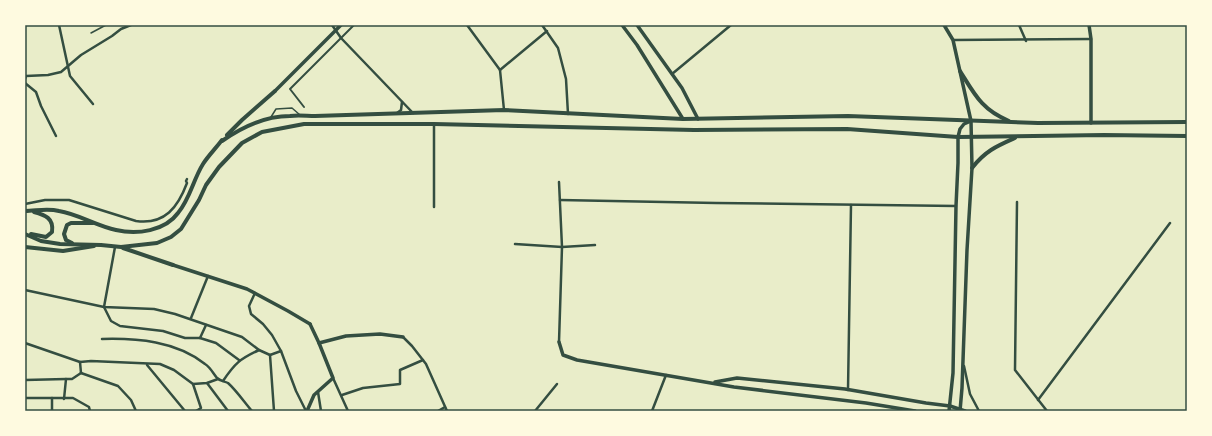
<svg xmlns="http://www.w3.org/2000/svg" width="1212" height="436" viewBox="0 0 1212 436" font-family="'Asap Condensed',sans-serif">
  <rect width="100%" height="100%" fill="#e9edc9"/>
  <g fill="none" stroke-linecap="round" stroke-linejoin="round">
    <g stroke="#344e41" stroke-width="1.5">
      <path d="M 91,33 L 106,25"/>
      <path d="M 271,117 L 276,109 L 292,108 L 300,115"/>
    </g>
    <path stroke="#344e41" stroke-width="2" d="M 304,107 L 290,89 L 354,25"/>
    <g stroke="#344e41" stroke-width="2.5">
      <path d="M 59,25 L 70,76 L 93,104"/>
      <path d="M 332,25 L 341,38 L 413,113"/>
      <path d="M 467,25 L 500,70 L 504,110"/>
      <path d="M 542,25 L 558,48 L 566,79 L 568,114"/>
      <path d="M 1019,25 L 1026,41"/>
      <path d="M 953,40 L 1091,39"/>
      <path d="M 500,70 L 547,31"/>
      <path d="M 672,74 L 731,25"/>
      <path d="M 25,79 L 26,76 L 48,75 L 61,72 L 81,55 L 112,36 L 121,29 L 131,25"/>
      <path d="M 25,83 L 36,92 L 41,106 L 56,136"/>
      <path d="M 397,113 L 401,110 L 402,102"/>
      <path d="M 434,124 L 434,207"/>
      <path d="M 559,182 L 562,247 L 559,342"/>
      <path d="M 560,200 L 716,203 L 956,206"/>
      <path d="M 1017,202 L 1015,370 L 1047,411"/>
      <path d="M 25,204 L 45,200 L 69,200 L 136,221 C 165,225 178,207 187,183 L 186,181 L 187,179"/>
      <path d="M 515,244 L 562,247 L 595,245"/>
      <path d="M 115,247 L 104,307 L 111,321 L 120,326 L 163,331 L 185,338 L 200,338 L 216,343 L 239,360"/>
      <path d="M 25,290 L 104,307 L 154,309 L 175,314 L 242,337 L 259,350"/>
      <path d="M 255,293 L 249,306 L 251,314 L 263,324 L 272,335 L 281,351 L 296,391 L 306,411"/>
      <path d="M 191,318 L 208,276"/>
      <path d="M 403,337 L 412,346 L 426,364 L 447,411"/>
      <path d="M 200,338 L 206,325"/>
      <path d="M 102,339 C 137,338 176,341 205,364 C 210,367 213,373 217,378 C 220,381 224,381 228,383 C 236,390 245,403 252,411"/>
      <path d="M 25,343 L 80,362 L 91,361 L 160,364 L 174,370 L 193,384 L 201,408 L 196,411"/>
      <path d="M 270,355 L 274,411"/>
      <path d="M 80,362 L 81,373"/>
      <path d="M 147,365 L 185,411"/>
      <path d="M 964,366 L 970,394 L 979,411"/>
      <path d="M 81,373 L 118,386 L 131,400 L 136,411"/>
      <path d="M 333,378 L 348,411"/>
      <path d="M 25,380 L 66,379 L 72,379 L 81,373"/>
      <path d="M 223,381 C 235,363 240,359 259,350 L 270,355 L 281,351"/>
      <path d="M 207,383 L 228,411"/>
      <path d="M 193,384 L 207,383 L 218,379"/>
      <path d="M 848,390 L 851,205"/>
      <path d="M 318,392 L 321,411"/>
      <path d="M 342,395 L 363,388 L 400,384 L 400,370 L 423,360"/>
      <path d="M 25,398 L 73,398 L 89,407 L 90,411"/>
      <path d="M 64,399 L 66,379"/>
      <path d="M 1038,400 L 1170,223"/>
      <path d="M 52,411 L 52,398"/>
      <path d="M 438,411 L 445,407"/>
      <path d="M 535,411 L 557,384"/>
      <path d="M 652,411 L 666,375"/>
    </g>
    <g stroke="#344e41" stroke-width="3.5">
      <path d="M 1089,25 L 1091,39 L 1091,123"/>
      <path d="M 307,411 L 314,395 L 333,378 L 319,343 L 310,324"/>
    </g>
    <g stroke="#344e41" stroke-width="3.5">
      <path d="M 622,25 L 637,45 L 683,119"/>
      <path d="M 637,25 L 682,88 L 698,119"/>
      <path d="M 944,25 L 953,40 L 971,121 L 972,168 L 967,250 L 962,388 L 960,411"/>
      <path d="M 275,91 L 341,25"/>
      <path d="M 173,265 L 247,289 L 288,311 L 310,324"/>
      <path d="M 559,342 L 563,355 L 577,360 L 734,387 L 866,403 L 915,411"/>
      <path d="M 319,343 L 346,336 L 380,334 L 403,337"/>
      <path d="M 715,382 L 737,378 L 845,389 L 926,403 L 950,406 L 965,411"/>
      <path d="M 949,411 L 953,373 L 956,206 L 958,163 L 958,137 L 960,129 L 964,124 L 971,121"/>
    </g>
    <g stroke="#344e41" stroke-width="4">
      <path d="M 960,71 C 975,95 982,110 1009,121"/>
      <path d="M 227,135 L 242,120 L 275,91"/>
      <path d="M 222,141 C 242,127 265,116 290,116 C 298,115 307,116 315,116 L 504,110 L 683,119 L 848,116 L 1038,123 L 1187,122"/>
      <path d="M 972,168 C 985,151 997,146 1015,138"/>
      <path d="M 25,211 C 36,211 47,208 59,211 C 78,214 97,226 116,230 C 137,235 165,231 178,213 C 190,199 193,180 203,164 C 208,156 216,148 222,140"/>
      <path d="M 25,234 L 41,241 L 60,244 L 101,245 L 121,247 L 157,243 L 171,237 L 181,229 L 199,200 L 206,185 L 219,167 L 242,143 L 262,132 L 304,124 L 434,124 L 694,130 L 847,129 L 958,137 L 1104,135 L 1187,136"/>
      <path d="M 31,234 L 46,237 L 52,232 C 54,218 45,215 34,212"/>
      <path d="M 72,243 L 66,240 L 64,234 L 67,225 L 71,223 L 93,223"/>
      <path d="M 25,247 L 63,251 L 94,246"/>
      <path d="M 123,248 L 173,265"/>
    </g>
  </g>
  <rect width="1212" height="436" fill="none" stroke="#fefae0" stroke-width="52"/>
  <rect x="26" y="26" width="1160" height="384" fill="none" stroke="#344e41" stroke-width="1.5"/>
</svg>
